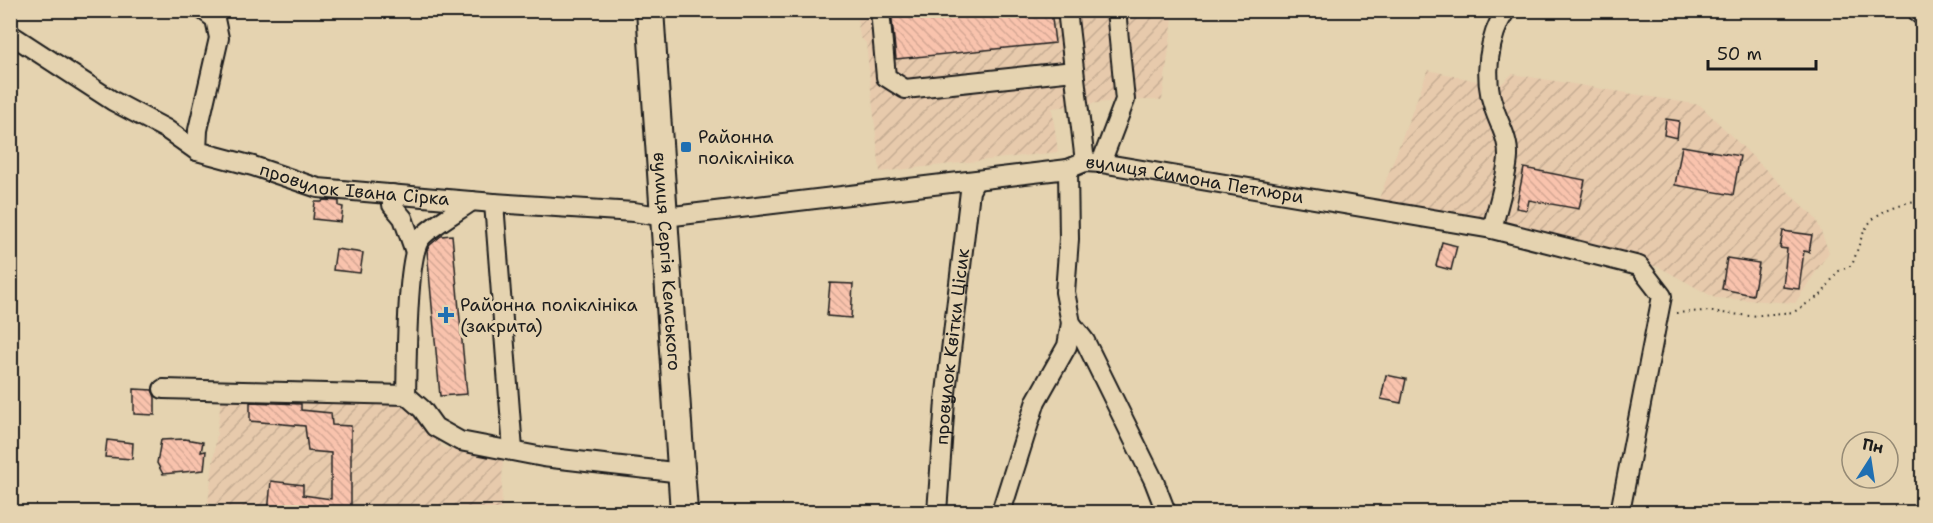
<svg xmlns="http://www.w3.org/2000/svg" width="1933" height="523" viewBox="0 0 1933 523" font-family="'Shantell Sans',sans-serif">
  <defs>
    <pattern id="industrial-furrows" width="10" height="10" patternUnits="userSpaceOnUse" patternTransform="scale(1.5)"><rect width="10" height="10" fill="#e7caac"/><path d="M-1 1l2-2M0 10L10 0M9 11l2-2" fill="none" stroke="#c6ad93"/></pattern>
    <pattern id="building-back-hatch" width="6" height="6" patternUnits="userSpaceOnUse" patternTransform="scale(1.5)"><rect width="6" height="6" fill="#f9c3ad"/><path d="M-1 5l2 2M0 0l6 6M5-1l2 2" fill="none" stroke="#d5a794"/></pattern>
  </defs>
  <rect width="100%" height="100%" fill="#e5d3b0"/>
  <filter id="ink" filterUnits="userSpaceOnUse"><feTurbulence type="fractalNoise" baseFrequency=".0167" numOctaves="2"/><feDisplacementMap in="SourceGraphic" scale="12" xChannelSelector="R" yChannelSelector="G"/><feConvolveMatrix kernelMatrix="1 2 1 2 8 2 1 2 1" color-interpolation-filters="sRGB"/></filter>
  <g filter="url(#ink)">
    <g fill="url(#industrial-furrows)">
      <path d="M 856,11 L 1174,11 L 1162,100 L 1125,100 L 1052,108 L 1058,152 L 880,172 L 866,43 L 860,37 Z"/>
      <path d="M 1428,70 L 1499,86 L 1512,74 L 1700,105 L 1816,219 L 1829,252 L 1795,303 L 1715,298 L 1659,267 L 1375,209 Z"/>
      <path d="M 222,392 L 401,404 L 414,410 L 425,429 L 444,448 L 503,457 L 501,512 L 258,512 L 208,503 Z"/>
    </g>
    <g fill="url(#building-back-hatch)" stroke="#1c1c1c" stroke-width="1.5">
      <path d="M 891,10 L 1051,10 L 1055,43 L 896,59 Z"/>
      <path d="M 1666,119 L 1679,121 L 1677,138 L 1664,135 Z"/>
      <path d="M 1682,146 L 1740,156 L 1733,195 L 1675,185 Z"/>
      <path d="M 1524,168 L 1585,180 L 1579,209 L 1529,200 L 1527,210 L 1516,208 Z"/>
      <path d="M 323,200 L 339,201 L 339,206 L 343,207 L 341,222 L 313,219 L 315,202 L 322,202 Z"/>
      <path d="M 1783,231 L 1812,235 L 1809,252 L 1804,251 L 1799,289 L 1783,287 L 1787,249 L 1780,248 Z"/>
      <path d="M 452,235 L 467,394 L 440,396 L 427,250 L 430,245 L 441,236 Z"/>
      <path d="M 1442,242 L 1457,246 L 1451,270 L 1436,266 Z"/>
      <path d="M 336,249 L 363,253 L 360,273 L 333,270 Z"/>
      <path d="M 1727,258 L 1759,263 L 1753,295 L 1722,289 Z"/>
      <path d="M 830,283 L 853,284 L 851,318 L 827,316 Z"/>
      <path d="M 1386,375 L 1406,379 L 1401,403 L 1381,399 Z"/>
      <path d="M 134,389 L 152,390 L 155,397 L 155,415 L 134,414 Z"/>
      <path d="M 250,402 L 301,404 L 301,410 L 331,413 L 332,425 L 351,426 L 351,513 L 268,513 L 271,481 L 303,485 L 303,495 L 331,499 L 331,453 L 308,451 L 305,426 L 250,421 Z"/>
      <path d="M 185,439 L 203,442 L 201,452 L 206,451 L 204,470 L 163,474 L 157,463 L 161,440 Z"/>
      <path d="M 107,440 L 133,443 L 132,459 L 105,457 Z"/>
    </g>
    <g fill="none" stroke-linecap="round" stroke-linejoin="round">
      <g stroke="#1c1c1c" stroke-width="22">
        <g id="minor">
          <path id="s1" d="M 203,10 L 215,19 L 219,38 L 198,130 L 197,151 L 253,166 L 318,188 L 494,203 L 634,212 L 665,217 L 1068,169 L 1085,162 L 1101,163 L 1492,229 L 1639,266 L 1662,296 L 1620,512"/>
          <path d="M 880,10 L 886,77 L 905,89 L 1074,71"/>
          <path d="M 1067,10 L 1085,162"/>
          <path d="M 10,34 L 113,101 L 166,129 L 197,151"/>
          <path d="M 1101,163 L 1125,100 L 1116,10"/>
          <path d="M 1068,169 L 1069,239 L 1065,292 L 1071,323 L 1085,341 L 1154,481 L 1166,512"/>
          <path d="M 392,194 L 392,205 L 403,218 L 414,249"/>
          <path d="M 494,203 L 513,450"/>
          <path d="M 1492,229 C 1497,209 1507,177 1508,157 C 1509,139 1499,124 1494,108 C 1483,78 1488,37 1506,10"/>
          <path d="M 163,389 L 406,395 L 422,409 L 435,427 L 460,441 L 543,457 L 682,473"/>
          <path d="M 406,395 C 407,365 406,259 420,239 C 428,228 460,210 472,201"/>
          <path id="s2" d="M 937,512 L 945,401 L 970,191 L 975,181"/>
          <path d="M 1001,512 L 1036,401 L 1067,346 L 1071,323"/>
        </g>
      </g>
      <g stroke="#1c1c1c" stroke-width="30">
        <g id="highway">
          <path id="s3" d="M 650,10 L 684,512"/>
          <path d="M 1922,10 L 1922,11"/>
        </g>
      </g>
      <path stroke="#1c1c1c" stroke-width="2" stroke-dasharray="1.5 4.5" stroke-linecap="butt" d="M 1676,313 L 1704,311 L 1750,316 L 1794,312 L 1822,294 L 1837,272 L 1852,265 C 1857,253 1861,234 1868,225 C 1879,209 1905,202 1922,200"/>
      <use href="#minor" stroke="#e5d3b0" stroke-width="18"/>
      <use href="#highway" stroke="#e5d3b0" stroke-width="26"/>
    </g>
  </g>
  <g fill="#1f6fb2" stroke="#e5d3b0" stroke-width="2">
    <rect x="680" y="141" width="12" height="12" rx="3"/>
    <path d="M443 306h6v6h6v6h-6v6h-6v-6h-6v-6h6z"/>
  </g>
  <g text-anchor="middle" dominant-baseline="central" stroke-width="6" stroke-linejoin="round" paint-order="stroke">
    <g font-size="18" fill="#1c1c1c" stroke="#e5d3b0" text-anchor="start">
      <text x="698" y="137">Районна<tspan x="698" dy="21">поліклініка</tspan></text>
      <text x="460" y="305">Районна поліклініка<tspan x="460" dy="21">(закрита)</tspan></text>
    </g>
    <g font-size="18" fill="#1c1c1c" stroke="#e5d3b0">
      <text stroke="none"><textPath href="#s1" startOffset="1160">вулиця Симона Петлюри</textPath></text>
      <text stroke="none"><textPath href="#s1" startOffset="312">провулок Івана Сірка</textPath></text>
      <text stroke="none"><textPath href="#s3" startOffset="252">вулиця Сергія Кемського</textPath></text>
      <text stroke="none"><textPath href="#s2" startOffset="166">провулок Квітки Цісик</textPath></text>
    </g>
  </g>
  <rect width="1933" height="523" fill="none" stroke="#e5d3b0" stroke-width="36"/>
  <rect x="18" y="18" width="1897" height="487" fill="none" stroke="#1c1c1c" stroke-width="2" filter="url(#ink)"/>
  <g transform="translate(1870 460) rotate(12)"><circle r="28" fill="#e5d3b0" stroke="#958a75" stroke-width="1.5"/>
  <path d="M0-4.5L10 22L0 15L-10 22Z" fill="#1f6fb2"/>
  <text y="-9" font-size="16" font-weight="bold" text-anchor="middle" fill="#1c1c1c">Пн</text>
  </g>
  <path d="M1708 60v9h108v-9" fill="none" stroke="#1c1c1c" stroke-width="3"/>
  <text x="1717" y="60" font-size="18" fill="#1c1c1c" stroke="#e5d3b0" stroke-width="4.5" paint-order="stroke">50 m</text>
</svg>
